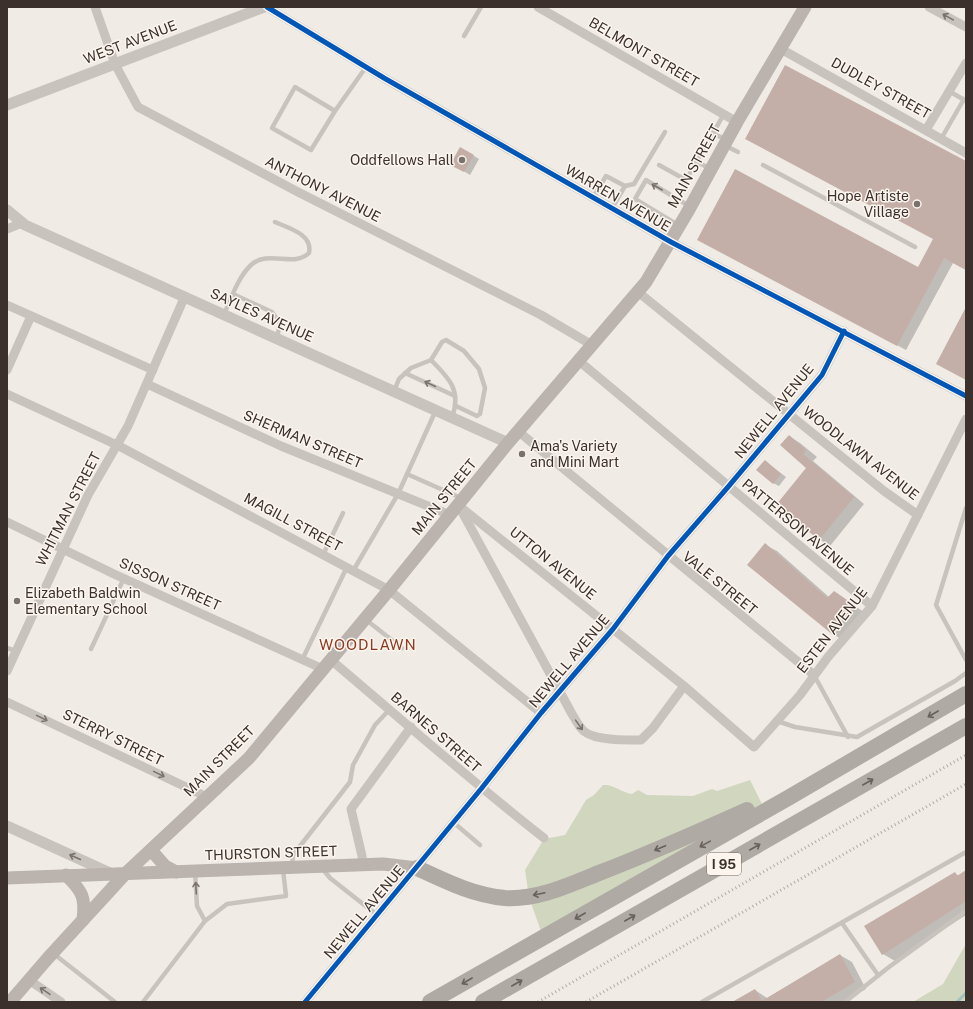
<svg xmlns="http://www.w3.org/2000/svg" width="973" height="1009" viewBox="0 0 973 1009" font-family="'Public Sans',sans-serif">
  <rect width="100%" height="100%" fill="#f0ebe5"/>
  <g fill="#d1d6bf">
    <path d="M 750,780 L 762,804 L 543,937 L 529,897 L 525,870 L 544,839 L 565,835 L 586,800 L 594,795 L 603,785 C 614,784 620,792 632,794 L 638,790 L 647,795 L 693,796 L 712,789 L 717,791 Z"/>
    <path d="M 966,944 L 966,1002 L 913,1002 L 943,984 Z"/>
  </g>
  <g fill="#0003">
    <path d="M 461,148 L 479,159 L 470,175 L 452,164 Z"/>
    <path d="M 966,163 L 966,270 L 953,263 L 906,350 L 707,244 L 919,268 L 934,239 Z"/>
    <path d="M 789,436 L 800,443 L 817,457 L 813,461 L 864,504 L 830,546 L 819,539 L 808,468 Z"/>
    <path d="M 765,461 L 786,477 L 779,486 L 773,483 Z"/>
    <path d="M 765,545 L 777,551 L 829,597 L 835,592 L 868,615 L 845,641 L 834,635 L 749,565 Z"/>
    <path d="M 966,871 L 966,915 L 895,961 L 883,954 L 955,873 L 959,876 Z"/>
    <path d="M 840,955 L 852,962 L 866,989 L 844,1002 L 734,1002 L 755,990 L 767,998 Z"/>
  </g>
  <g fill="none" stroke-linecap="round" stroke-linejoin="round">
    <path stroke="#a1c2c1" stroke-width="3" d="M 957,1002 L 966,993"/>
  </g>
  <g fill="#c3afa7">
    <path d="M 785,65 L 966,161 L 966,270 L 944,258 L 897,346 L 697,240 L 735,169 L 918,267 L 933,239 L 745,139 Z"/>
    <path d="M 460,147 L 474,155 L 464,172 L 450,165 Z"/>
    <path d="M 966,307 L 966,380 L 936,364 Z"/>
    <path d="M 789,435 L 806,450 L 803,454 L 854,497 L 819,540 L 776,505 L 806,468 L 780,445 Z"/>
    <path d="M 765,460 L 781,474 L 773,484 L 756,470 Z"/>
    <path d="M 765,543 L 827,598 L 834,591 L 857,607 L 833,635 L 747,565 Z"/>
    <path d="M 966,870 L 966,901 L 882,955 L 864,926 L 955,872 L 957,876 Z"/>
    <path d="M 840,954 L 855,982 L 821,1002 L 732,1002 L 755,989 L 762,1001 Z"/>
  </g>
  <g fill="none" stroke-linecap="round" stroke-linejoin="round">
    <g stroke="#c9c3be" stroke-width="4.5">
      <path d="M 464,36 L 481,7"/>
      <path d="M 949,91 L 966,101"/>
      <path d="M 335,111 L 311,150 L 272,128 L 295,87 L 335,111 L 366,67"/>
      <path d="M 713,133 L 726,140"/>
      <path d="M 941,139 L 964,99"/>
      <path d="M 726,146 L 738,152"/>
      <path d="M 697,162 L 709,168"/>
      <path d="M 659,165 L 686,180 L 724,114"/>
      <path d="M 763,165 L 915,247"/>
      <path d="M 593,198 L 606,176 L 625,186 L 634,184 L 665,132"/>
      <path d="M 612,208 L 625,186"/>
      <path d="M 678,225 L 635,199 L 646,180 L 689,206"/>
      <path d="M 233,294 L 272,312 L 280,323 L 277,338"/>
      <path d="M 224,314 C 231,299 238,277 251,265 C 268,249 294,268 309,253 C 313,234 288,228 275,222"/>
      <path d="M 431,360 C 449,378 462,391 452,417"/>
      <path d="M 405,373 L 455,396"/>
      <path d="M 394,391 L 399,379 L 411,368 L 431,360 L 442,342 L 446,340 L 464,351 L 479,369 L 485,388 L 480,414 L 477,416 L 456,406"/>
      <path d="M 407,474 L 461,498"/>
      <path d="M 966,508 L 936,605 L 966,660"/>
      <path d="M 323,555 L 343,513"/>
      <path d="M 353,571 L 398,494 L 436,410"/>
      <path d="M 365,619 L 402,648"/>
      <path d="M 7,648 L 16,651"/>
      <path d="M 91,649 L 124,578"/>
      <path d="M 302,660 L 347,567"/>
      <path d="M 814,675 L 848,737"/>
      <path d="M 777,721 L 795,727 L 857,737 L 955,681 L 966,673"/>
      <path d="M 453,822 L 480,845"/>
      <path d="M 292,866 L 293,855 L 350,782 L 353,765 L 375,725 L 390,709"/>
      <path d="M 322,868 L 330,878 L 377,915"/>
      <path d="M 205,921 L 227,904 L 286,896 L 283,869"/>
      <path d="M 842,923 L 878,975"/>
      <path d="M 54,954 L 115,1002"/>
      <path d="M 143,1002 L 205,921 L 197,906 L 195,871"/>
      <path d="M 702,1002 L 966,852"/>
      <path d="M 845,1002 L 889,967 L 966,911"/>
    </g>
    <g stroke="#c9c3be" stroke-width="9">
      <path d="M 95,7 L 115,64 L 138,107 L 298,192 L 541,315 L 592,345"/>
      <path d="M 267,7 L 384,78 L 671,242 L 966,396"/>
      <path d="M 538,7 L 737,122"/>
      <path d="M 929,7 L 966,27"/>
      <path d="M 781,49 L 966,153"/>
      <path d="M 926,130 L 966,63"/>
      <path d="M 7,229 L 22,223"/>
      <path d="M 638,292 L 884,491 L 918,515"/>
      <path d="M 7,305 L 153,370"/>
      <path d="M 579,361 L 872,606"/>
      <path d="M 7,370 L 31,316"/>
      <path d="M 147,384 L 281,446 L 450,515"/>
      <path d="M 7,394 L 119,446 L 389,590 L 541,713"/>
      <path d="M 519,432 L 814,675"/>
      <path d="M 458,505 L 684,686 L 754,747 L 800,695 L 828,657 L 872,606 L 966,419"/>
      <path d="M 460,508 L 572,714 C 576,720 579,728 585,732 C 597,741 627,740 641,740 L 653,728 L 684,686"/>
      <path d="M 7,522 L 114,574 L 323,669"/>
      <path d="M 331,660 C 402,720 471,781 544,838"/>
      <path d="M 7,671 L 88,495 L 128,426 L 185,296"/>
      <path d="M 7,702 L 207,797"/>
      <path d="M 363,866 L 362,856 L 351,809 L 411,727"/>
      <path d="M 29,980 L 61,1002"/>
      <path d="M 305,1002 L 481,789 L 541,713 L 613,629 L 668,556 L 728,487 L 822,375 L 844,331"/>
    </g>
    <g stroke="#c9c3be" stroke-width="11">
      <path d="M 7,105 L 264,7"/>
      <path d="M 7,210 L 25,225 L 508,443"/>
      <path d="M 7,826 L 110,873"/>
    </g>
    <g stroke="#bab3ae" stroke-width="13">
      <path d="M 151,850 L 165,866 L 176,872"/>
      <path d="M 66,875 C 82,891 86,897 83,920"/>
      <path d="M 7,878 L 383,864 L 417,868"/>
      <path d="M 10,1002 L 48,958 L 126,873 L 249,758 L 389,590 L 508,443 L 646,282 L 687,213 L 737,122 L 805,7"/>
    </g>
    <g stroke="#afaaa4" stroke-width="16">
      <path d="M 417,868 C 445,881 473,895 505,898 C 538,900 569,885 599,873 C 649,854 698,832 747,810"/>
      <path d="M 430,1002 L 788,798 L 966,694"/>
      <path d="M 483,1002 L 966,726"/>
    </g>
    <g stroke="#b1aca8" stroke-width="3" stroke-dasharray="1 3" stroke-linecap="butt">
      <path d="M 538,1002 L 966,755"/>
      <path d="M 586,1002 L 966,784"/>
    </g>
    <g stroke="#fbf5ee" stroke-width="8">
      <g id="cycleway">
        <path d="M 267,7 L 384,78 L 671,242 L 966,396"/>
        <path d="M 305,1002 L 481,789 L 541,713 L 613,629 L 668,556 L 728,487 L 822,375 L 844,331"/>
      </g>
    </g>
    <use href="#cycleway" stroke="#0057b8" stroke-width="5"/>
  </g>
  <defs><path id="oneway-shaft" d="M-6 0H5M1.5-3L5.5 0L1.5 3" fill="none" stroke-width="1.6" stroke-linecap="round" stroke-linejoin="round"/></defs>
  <g stroke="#7b726d">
    <use href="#oneway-shaft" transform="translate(948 17) rotate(-151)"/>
    <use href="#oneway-shaft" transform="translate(657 187) rotate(-150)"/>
    <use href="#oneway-shaft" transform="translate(430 384) rotate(-155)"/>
    <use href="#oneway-shaft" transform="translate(42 718) rotate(26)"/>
    <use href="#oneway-shaft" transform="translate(579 725) rotate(55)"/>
    <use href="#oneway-shaft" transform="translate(159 774) rotate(26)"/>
    <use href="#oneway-shaft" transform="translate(75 857) rotate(-156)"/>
    <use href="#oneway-shaft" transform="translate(196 888) rotate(-93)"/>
    <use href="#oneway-shaft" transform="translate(45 991) rotate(-146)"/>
  </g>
  <g stroke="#69615b">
    <use href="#oneway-shaft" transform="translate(933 714) rotate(150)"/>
    <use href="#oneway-shaft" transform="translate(868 782) rotate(-30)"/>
    <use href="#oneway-shaft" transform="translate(705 844) rotate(151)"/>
    <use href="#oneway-shaft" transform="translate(755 847) rotate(-30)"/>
    <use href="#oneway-shaft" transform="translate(660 848) rotate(157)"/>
    <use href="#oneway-shaft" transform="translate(539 894) rotate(168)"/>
    <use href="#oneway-shaft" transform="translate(580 916) rotate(150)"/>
    <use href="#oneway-shaft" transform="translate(630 918) rotate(-30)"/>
    <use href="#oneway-shaft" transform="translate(467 981) rotate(150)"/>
    <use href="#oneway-shaft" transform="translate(517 983) rotate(-30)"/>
  </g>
  <g fill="#7a716c" stroke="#fbf5ee" stroke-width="1.5">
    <circle cx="462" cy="160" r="4"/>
    <circle cx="917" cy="204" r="4"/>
    <circle cx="522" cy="454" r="4"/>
    <circle cx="17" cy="601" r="4"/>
  </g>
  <g text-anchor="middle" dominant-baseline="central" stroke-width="3" stroke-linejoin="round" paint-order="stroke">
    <rect fill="#fbf5ee" stroke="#756b66" stroke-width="1" x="707" y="853" width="34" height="22" rx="3"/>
    <g font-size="13" font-weight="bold" fill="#3b302b">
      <text x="724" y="864">I 95</text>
    </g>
    <g font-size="14" fill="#3b302b" stroke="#fbf5ee">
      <text transform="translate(130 42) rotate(-21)">WEST AVENUE</text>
      <text transform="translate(644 52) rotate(30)">BELMONT STREET</text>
      <text transform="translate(881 88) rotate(29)">DUDLEY STREET</text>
      <text transform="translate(694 166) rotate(-61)">MAIN STREET</text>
      <text transform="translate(323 189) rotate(27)">ANTHONY AVENUE</text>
      <text transform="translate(618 198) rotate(30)">WARREN AVENUE</text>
      <text transform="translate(262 315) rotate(24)">SAYLES AVENUE</text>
      <text transform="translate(774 411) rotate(-51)">NEWELL AVENUE</text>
      <text transform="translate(303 439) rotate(23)">SHERMAN STREET</text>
      <text transform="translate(861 453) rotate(38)">WOODLAWN AVENUE</text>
      <text transform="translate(444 497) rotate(-51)">MAIN STREET</text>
      <text transform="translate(68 509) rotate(-63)">WHITMAN STREET</text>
      <text transform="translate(293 522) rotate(28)">MAGILL STREET</text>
      <text transform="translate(798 527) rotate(40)">PATTERSON AVENUE</text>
      <text transform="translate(553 563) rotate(39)">UTTON AVENUE</text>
      <text transform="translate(720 583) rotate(39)">VALE STREET</text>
      <text transform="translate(170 584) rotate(24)">SISSON STREET</text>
      <text transform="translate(832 630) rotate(-52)">ESTEN AVENUE</text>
      <text transform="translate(569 661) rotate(-50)">NEWELL AVENUE</text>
      <text transform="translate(436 732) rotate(41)">BARNES STREET</text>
      <text transform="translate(113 737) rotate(26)">STERRY STREET</text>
      <text transform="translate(219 761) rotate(-45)">MAIN STREET</text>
      <text transform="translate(271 853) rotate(-2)">THURSTON STREET</text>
      <text transform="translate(364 912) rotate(-50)">NEWELL AVENUE</text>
    </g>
    <g font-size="14" fill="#3b302b" stroke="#fbf5ee" text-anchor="end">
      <text x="454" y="160">Oddfellows Hall</text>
      <text x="909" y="196">Hope Artiste<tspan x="909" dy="16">Village</tspan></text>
      <text x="530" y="446" text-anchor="start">Ama's Variety<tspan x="530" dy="16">and Mini Mart</tspan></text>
      <text x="25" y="593" text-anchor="start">Elizabeth Baldwin<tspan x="25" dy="16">Elementary School</tspan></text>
    </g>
    <g font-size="15" letter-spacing="1" fill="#8c3b22" stroke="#fbf5ee">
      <text x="368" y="644">WOODLAWN</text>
    </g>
  </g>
  <rect width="973" height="1009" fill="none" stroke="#3b302b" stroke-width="16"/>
</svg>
